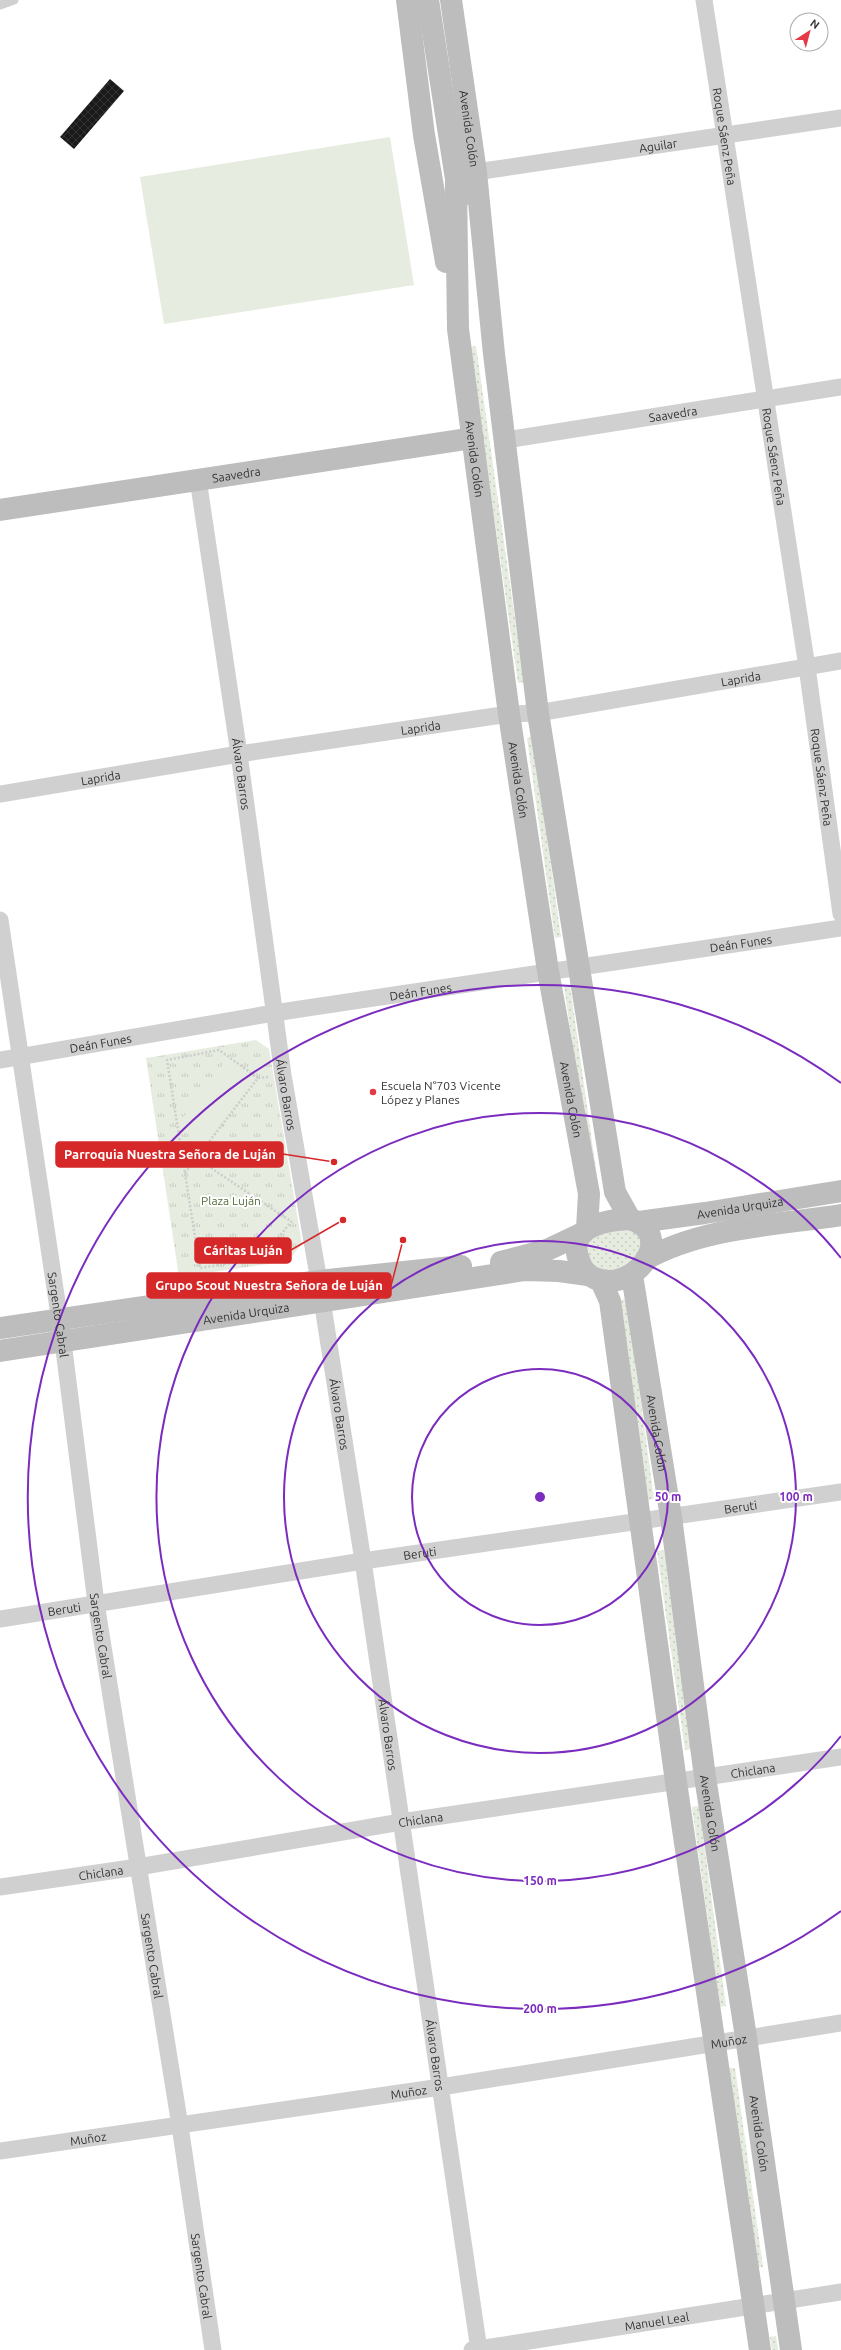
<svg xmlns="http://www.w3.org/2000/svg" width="841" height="2350" viewBox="0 0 841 2350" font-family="Ubuntu,sans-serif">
  <defs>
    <pattern id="grass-dots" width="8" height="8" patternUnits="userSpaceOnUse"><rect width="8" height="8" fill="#e6ecdf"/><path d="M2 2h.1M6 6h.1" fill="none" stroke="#c6cbc0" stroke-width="1.8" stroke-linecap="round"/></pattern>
    <pattern id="park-tufts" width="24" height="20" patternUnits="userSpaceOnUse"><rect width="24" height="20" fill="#e6ecdf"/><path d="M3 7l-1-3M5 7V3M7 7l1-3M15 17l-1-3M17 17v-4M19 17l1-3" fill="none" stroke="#c6cbc0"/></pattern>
    <pattern id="building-cross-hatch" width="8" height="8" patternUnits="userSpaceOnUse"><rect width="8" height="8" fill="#1a1a1a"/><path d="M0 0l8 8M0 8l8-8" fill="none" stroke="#333"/></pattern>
  </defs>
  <rect width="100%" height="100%" fill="#fff"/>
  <g fill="url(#grass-dots)">
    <path d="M 476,346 L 524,682 L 518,683 L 470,347 Z"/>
    <path d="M 533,737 L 561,937 L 555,938 L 527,738 Z"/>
    <path d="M 570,985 L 598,1184 L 592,1185 L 564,986 Z"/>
    <path d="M 629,1229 C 640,1234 641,1241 642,1252 L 628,1267 L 605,1271 L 597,1269 L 586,1257 L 589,1240 L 599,1232 Z"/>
    <path d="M 627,1299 L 654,1499 L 648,1500 L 620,1300 Z"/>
    <path d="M 664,1550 L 692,1749 L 685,1750 L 657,1551 Z"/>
    <path d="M 699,1806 L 726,2006 L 720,2007 L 692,1807 Z"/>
    <path d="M 729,2068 L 735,2068 L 763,2267 L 757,2268 Z"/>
    <path d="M 776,2336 L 778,2350 L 772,2350 L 770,2337 Z"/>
  </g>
  <path fill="url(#park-tufts)" d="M 256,1040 L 269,1049 L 302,1244 L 288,1261 L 179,1277 L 146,1058 Z"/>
  <g fill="#e6ecdf">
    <path d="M 390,137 L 414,285 L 164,324 L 140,177 Z"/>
    <path d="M 224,1063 L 252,1084 L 209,1140 L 182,1119 Z"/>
  </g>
  <path fill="url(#building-cross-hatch)" d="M 110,79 L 124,91 L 74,149 L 60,137 Z"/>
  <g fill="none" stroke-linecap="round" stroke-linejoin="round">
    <g stroke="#cdcdcd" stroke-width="2.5" stroke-dasharray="2 2" stroke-linecap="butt">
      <path d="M 258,1078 L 219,1050 L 167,1060 L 200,1268 L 262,1258 L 291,1222"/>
      <path d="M 181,1148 L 292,1222"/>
      <path d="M 185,1173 L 258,1078 L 268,1077"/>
    </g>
    <path stroke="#d0d0d0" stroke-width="9" d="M 0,5 L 14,0"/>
    <g stroke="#d0d0d0" stroke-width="17">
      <path id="s1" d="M 704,0 L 807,667 L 841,914"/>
      <path id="s2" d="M 476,172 L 841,118"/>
      <path id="s3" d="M 506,440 L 841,387"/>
      <path id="s4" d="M 198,479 L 239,754 L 283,1075 L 319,1281 L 363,1561 L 479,2350"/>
      <path id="s5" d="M 0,794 L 239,754 L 509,714 L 538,713 L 841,661"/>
      <path id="s6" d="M 0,920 L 63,1342 L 96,1603 L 180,2126 L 213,2350"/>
      <path id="s7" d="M 0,1060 L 274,1013 L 841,928"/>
      <path id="s8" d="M 0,1619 L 363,1561 L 841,1492"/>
      <path id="s9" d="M 0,1887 L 138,1867 L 401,1822 L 841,1757"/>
      <path id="s10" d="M 0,2151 L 441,2087 L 841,2023"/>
      <path id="s11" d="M 472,2350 L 841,2292"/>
    </g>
    <g stroke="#bdbdbd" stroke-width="22">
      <path d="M 407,0 L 424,135 L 446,262"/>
      <path d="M 428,0 L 459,198"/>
      <path id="s12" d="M 451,0 L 476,172 L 494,354 L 538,713 L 615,1192 L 630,1219"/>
      <path id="s13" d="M 456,184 L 458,329 L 509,714 L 548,971 L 589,1194 L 587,1229"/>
      <path id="s14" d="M 0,510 L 473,438"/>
      <path d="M 630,1219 C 678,1234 635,1295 594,1278 C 586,1274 582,1269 579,1260 C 566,1226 606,1220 630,1219 Z"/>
      <path id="s15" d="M 639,1222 L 705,1213 L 841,1191"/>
      <path d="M 646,1259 C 704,1227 776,1225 841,1215"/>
      <path d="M 501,1262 L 547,1250 L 583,1233"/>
      <path id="s16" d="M 632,1275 L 671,1517 L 705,1777 L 746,2037 L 791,2350"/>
      <path d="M 601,1281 L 610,1301 L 676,1782 L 760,2350"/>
      <path d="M 0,1328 L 319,1281 L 461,1266"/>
      <path id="s17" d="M 0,1351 L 525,1270 L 559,1271 L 588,1275"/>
    </g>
  </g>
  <g fill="none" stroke="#7b2cbf" stroke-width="2">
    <circle cx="540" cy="1497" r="128"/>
    <circle cx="540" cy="1497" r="256"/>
    <path d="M841 1736A384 384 0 1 1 841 1258"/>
    <path d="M841 1911A512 512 0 1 1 841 1083"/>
  </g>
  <circle fill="#e63946" stroke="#fff" stroke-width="1.5" cx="373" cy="1092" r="4"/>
  <g text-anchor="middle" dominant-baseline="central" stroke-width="4" stroke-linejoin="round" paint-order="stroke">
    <g font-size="12" fill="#333" stroke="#fff">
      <text stroke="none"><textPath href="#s12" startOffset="130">Avenida Colón</textPath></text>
      <text stroke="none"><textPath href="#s1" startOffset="138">Roque Sáenz Peña</textPath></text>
      <text stroke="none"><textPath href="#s2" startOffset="184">Aguilar</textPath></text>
      <text stroke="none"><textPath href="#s3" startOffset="169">Saavedra</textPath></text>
      <text stroke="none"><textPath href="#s1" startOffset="462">Roque Sáenz Peña</textPath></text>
      <text stroke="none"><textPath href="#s13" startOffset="276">Avenida Colón</textPath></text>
      <text stroke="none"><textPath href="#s14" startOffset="239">Saavedra</textPath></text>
      <text stroke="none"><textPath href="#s5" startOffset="750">Laprida</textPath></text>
      <text stroke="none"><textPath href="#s5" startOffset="426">Laprida</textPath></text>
      <text stroke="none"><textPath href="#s4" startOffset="298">Álvaro Barros</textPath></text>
      <text stroke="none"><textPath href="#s5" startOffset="102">Laprida</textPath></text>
      <text stroke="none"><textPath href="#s1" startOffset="786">Roque Sáenz Peña</textPath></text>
      <text stroke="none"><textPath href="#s13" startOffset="600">Avenida Colón</textPath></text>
      <text stroke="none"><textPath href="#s7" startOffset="750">Deán Funes</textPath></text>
      <text stroke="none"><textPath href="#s7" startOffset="426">Deán Funes</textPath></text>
      <text stroke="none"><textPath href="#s7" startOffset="102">Deán Funes</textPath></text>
      <text stroke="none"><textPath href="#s4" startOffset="622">Álvaro Barros</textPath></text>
      <text stroke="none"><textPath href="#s13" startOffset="924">Avenida Colón</textPath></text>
      <text stroke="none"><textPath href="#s15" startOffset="102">Avenida Urquiza</textPath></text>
      <text stroke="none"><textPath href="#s6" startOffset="399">Sargento Cabral</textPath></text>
      <text stroke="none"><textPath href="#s17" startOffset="249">Avenida Urquiza</textPath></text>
      <text stroke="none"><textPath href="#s4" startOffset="946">Álvaro Barros</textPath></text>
      <text stroke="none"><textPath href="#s16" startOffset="160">Avenida Colón</textPath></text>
      <text stroke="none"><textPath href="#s8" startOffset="749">Beruti</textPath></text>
      <text stroke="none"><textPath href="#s8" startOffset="425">Beruti</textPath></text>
      <text stroke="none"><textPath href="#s8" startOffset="65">Beruti</textPath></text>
      <text stroke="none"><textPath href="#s6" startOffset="723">Sargento Cabral</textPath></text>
      <text stroke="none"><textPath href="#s4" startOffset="1270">Álvaro Barros</textPath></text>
      <text stroke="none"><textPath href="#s9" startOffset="762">Chiclana</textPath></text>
      <text stroke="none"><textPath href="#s16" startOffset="544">Avenida Colón</textPath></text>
      <text stroke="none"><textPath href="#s9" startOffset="426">Chiclana</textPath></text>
      <text stroke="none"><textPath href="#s9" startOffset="102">Chiclana</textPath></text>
      <text stroke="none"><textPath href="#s6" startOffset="1047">Sargento Cabral</textPath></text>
      <text stroke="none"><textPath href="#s10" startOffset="737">Muñoz</textPath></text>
      <text stroke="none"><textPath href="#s4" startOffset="1594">Álvaro Barros</textPath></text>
      <text stroke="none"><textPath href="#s10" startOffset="413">Muñoz</textPath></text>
      <text stroke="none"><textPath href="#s16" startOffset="868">Avenida Colón</textPath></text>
      <text stroke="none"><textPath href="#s10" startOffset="89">Muñoz</textPath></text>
      <text stroke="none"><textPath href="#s6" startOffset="1371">Sargento Cabral</textPath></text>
      <text stroke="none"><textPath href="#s11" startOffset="187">Manuel Leal</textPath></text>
    </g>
    <g font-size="12" fill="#333" stroke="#fff" text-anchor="start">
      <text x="381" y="1085">Escuela N°703 Vicente<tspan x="381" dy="14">López y Planes</tspan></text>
    </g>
    <g font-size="12" fill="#56703f" stroke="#fff">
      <text x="231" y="1200">Plaza Luján</text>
    </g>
  </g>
  <circle cx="540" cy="1497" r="6" fill="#7b2cbf" stroke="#fff" stroke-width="2"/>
  <g font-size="12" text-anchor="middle" font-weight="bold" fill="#7b2cbf" stroke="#fff" stroke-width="4" stroke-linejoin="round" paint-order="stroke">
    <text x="668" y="1501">50 m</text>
    <text x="796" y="1501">100 m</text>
    <text x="540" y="1885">150 m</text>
    <text x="540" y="2013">200 m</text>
  </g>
  <path fill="none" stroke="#d62828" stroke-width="1.5" d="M334 1162L283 1154M343 1220L291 1250M403 1240L391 1286"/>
  <g fill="#d62828" stroke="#fff" stroke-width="1.5">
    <circle cx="334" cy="1162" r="4"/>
    <circle cx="343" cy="1220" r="4"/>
    <circle cx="403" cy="1240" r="4"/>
  </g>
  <g fill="#d62828" stroke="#d62828" stroke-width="1.5">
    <rect x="56" y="1142" width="227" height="25" rx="4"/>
    <rect x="195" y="1238" width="96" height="25" rx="4"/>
    <rect x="147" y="1273" width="244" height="25" rx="4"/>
  </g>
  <g font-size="13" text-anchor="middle" font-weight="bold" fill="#fff">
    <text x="170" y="1159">Parroquia Nuestra Señora de Luján</text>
    <text x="243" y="1255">Cáritas Luján</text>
    <text x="269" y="1290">Grupo Scout Nuestra Señora de Luján</text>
  </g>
  <g transform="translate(809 32) rotate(36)"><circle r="19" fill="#ffffff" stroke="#adadad"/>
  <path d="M0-3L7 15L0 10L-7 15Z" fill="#e63946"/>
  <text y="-6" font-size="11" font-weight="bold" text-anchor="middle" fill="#333333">N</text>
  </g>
</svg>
